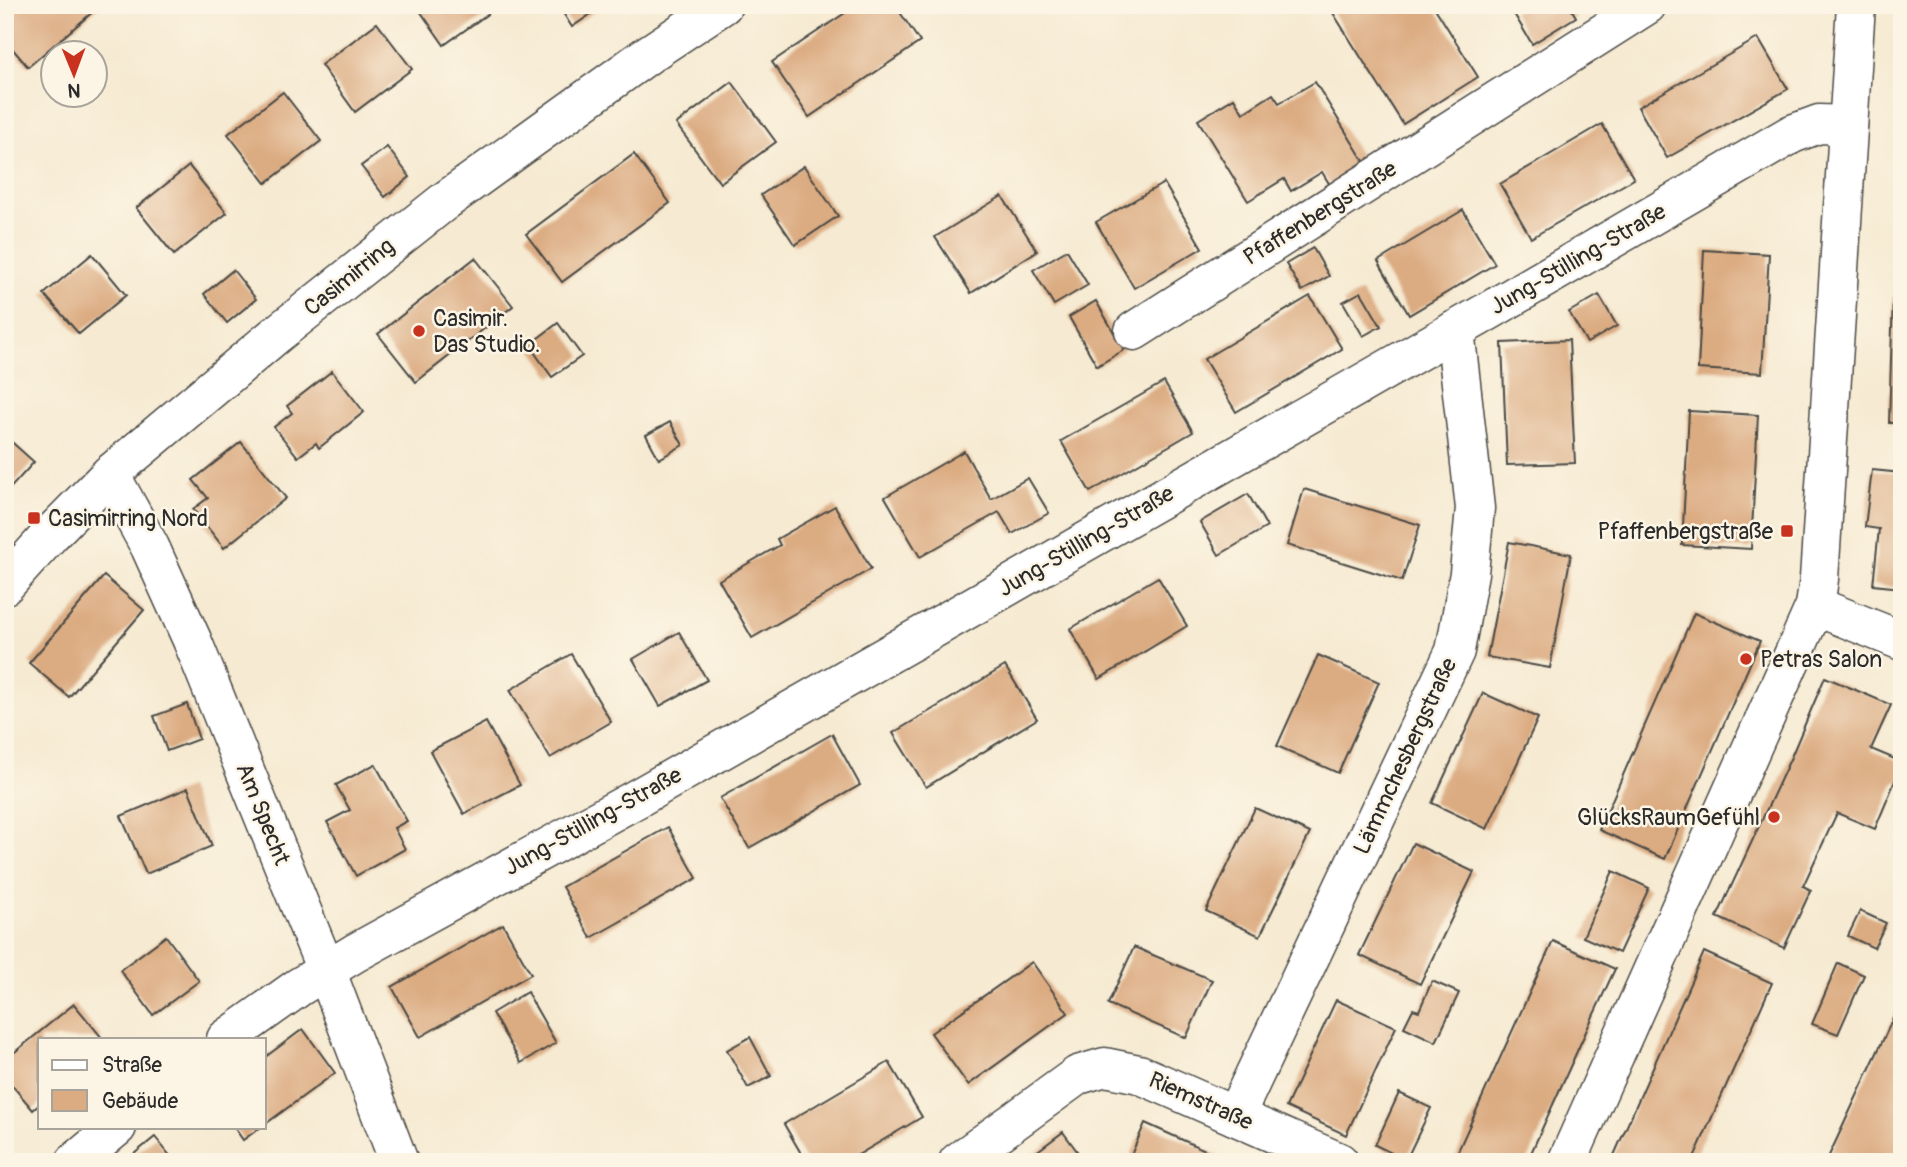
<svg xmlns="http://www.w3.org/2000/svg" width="1907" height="1167" viewBox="0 0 1907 1167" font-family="Pangolin,sans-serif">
  <rect width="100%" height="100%" fill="#fcf5e5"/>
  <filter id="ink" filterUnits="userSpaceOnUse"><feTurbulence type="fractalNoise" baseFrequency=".0143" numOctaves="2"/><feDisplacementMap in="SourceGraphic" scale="14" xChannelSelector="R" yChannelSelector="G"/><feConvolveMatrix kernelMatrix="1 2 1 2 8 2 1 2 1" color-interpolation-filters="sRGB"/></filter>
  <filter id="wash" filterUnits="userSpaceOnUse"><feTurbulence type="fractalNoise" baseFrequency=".00686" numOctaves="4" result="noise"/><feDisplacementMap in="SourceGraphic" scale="28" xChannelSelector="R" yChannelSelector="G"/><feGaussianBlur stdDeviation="1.57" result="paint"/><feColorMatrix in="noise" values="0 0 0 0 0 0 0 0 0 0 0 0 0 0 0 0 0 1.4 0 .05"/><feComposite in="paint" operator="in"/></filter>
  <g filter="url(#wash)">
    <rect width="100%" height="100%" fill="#f6ead2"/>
    <g id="blocks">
      <g fill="#dbab81">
        <path d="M 18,5 L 101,5 L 28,67 L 5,40 L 5,16 Z"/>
        <path d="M 416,5 L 489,5 L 493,10 L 444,45 Z"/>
        <path d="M 558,5 L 604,5 L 572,27 Z"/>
        <path d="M 857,5 L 895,5 L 920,42 L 809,117 L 772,62 Z"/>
        <path d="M 1328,5 L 1433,5 L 1478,77 L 1403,124 Z"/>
        <path d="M 1525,5 L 1569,5 L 1576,17 L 1532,44 L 1513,12 Z"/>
        <path d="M 377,23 L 412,69 L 355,112 L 321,65 Z"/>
        <path d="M 1758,38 L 1788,89 L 1667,158 L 1638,107 Z"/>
        <path d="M 732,82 L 776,142 L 720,183 L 676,124 Z"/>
        <path d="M 1315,82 L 1365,163 L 1330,185 L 1322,172 L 1291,191 L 1284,179 L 1248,201 L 1198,120 L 1234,98 L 1243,113 L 1273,94 L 1279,103 Z"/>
        <path d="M 283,92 L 321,141 L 266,183 L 228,134 Z"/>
        <path d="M 1602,124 L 1634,179 L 1531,238 L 1500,184 Z"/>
        <path d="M 387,147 L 410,177 L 385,197 L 361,166 Z"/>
        <path d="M 634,154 L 670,203 L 562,282 L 526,234 Z"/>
        <path d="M 189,166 L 227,213 L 174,255 L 136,208 Z"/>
        <path d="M 804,166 L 838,216 L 795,245 L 761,195 Z"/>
        <path d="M 1164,183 L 1202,248 L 1134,288 L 1096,222 Z"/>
        <path d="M 1002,196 L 1037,251 L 971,293 L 935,237 Z"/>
        <path d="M 1463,210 L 1495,264 L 1409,315 L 1378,261 Z"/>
        <path d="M 1313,248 L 1329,276 L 1302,291 L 1286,264 Z"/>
        <path d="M 1067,250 L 1088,285 L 1054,305 L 1033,270 Z"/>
        <path d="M 1704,250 L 1769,254 L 1762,373 L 1698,369 Z"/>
        <path d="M 92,254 L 126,295 L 79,334 L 44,294 Z"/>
        <path d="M 475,258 L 513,306 L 416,382 L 378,334 Z"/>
        <path d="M 233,270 L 256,299 L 227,323 L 204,294 Z"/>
        <path d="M 1361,292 L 1381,326 L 1363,336 L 1343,302 Z"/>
        <path d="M 1599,295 L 1617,326 L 1587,343 L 1569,312 Z"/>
        <path d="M 1310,296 L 1342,349 L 1236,412 L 1204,359 Z"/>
        <path d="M 1893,296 L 1902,296 L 1902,423 L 1889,423 Z"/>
        <path d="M 1096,301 L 1124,350 L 1097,366 L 1069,317 Z"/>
        <path d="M 558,323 L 582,356 L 552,377 L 529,345 Z"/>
        <path d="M 1569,340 L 1575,463 L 1507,465 L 1502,343 Z"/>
        <path d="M 332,371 L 364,412 L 319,448 L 316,443 L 298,457 L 274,427 L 292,413 L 287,406 Z"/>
        <path d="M 1164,382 L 1193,432 L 1090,492 L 1061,441 Z"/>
        <path d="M 1689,411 L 1758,415 L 1751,549 L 1682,545 Z"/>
        <path d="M 670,422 L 683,445 L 659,459 L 646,435 Z"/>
        <path d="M 5,436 L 34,462 L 5,494 Z"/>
        <path d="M 241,442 L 286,498 L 224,548 L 193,509 L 208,498 L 193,480 Z"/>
        <path d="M 964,451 L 991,499 L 1028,478 L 1049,513 L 1012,534 L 999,512 L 920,557 L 885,497 Z"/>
        <path d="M 1872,470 L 1902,473 L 1902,588 L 1873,585 L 1879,529 L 1865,527 Z"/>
        <path d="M 1304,489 L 1420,525 L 1402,581 L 1287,545 Z"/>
        <path d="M 1248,494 L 1267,527 L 1219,555 L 1200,522 Z"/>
        <path d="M 835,506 L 871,569 L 752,638 L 719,580 L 780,545 L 777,539 Z"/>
        <path d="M 1509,542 L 1571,554 L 1550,668 L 1487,657 Z"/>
        <path d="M 104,576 L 144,610 L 69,697 L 29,663 Z"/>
        <path d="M 1158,577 L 1187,626 L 1099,679 L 1070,629 Z"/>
        <path d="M 1694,613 L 1760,641 L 1665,859 L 1599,830 Z"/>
        <path d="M 679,632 L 707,680 L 660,706 L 633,659 Z"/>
        <path d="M 571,654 L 611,722 L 550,758 L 510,690 Z"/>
        <path d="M 1318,655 L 1379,682 L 1338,773 L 1277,746 Z"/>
        <path d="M 1005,666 L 1037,719 L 926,787 L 893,733 Z"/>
        <path d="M 1825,677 L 1891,705 L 1871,749 L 1902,762 L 1902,784 L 1895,781 L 1875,829 L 1837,813 L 1803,886 L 1811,890 L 1784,948 L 1717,917 L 1791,757 Z"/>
        <path d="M 1483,693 L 1538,718 L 1487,829 L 1432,803 Z"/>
        <path d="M 187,704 L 199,739 L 167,751 L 154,716 Z"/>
        <path d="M 486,722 L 520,785 L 464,814 L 430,751 Z"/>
        <path d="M 832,734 L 860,785 L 749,848 L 720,798 Z"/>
        <path d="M 375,764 L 407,821 L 394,828 L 405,849 L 356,876 L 327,822 L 350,810 L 336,785 Z"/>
        <path d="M 188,788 L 212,846 L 146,874 L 121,816 Z"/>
        <path d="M 1255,808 L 1310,833 L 1260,936 L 1206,911 Z"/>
        <path d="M 668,827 L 697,878 L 591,938 L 562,887 Z"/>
        <path d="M 1413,843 L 1474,872 L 1420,984 L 1359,955 Z"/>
        <path d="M 1613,871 L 1649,888 L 1619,953 L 1583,937 Z"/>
        <path d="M 1860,911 L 1886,923 L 1874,948 L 1848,936 Z"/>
        <path d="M 503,924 L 531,974 L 420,1037 L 392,987 Z"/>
        <path d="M 166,936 L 199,981 L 153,1015 L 120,970 Z"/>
        <path d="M 1553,941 L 1615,969 L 1588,1027 L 1527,1162 L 1453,1162 Z"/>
        <path d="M 1134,947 L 1212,980 L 1186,1038 L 1108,1004 Z"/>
        <path d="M 1704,952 L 1772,983 L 1692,1162 L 1611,1162 Z"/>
        <path d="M 1032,962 L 1068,1013 L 968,1085 L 931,1033 Z"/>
        <path d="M 1838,963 L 1864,975 L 1838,1034 L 1812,1024 Z"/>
        <path d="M 1432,981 L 1459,993 L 1436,1042 L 1404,1027 L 1413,1009 L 1419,1011 Z"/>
        <path d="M 527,992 L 556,1043 L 521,1063 L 492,1013 Z"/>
        <path d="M 1902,999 L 1902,1162 L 1826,1162 L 1883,1040 Z"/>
        <path d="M 1336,1000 L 1396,1027 L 1346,1135 L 1286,1107 Z"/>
        <path d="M 74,1004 L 103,1039 L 40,1039 L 40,1104 L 33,1110 L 5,1077 L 5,1060 Z"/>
        <path d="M 303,1029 L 335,1073 L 264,1125 L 264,1058 Z"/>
        <path d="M 750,1037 L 771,1076 L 748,1088 L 727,1050 Z"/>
        <path d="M 889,1062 L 922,1117 L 846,1162 L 806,1162 L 784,1124 Z"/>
        <path d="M 1399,1093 L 1431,1108 L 1406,1160 L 1375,1145 Z"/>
        <path d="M 1145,1123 L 1196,1146 L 1234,1162 L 1128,1162 Z"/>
        <path d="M 234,1127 L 261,1127 L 243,1140 Z"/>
        <path d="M 1063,1132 L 1085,1162 L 1023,1162 Z"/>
        <path d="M 155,1137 L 175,1162 L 124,1162 Z"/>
      </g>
    </g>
  </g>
  <g filter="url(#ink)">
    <use href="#blocks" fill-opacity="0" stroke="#494844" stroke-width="2"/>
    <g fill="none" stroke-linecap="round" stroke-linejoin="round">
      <g stroke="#494844" stroke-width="41">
        <g id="street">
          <path d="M 1134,331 L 1647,5"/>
          <path d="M 110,474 L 150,547 L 192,640 L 326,970 L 399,1162"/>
          <path d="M 5,585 L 50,535 L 110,474 L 277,334 L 445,201 L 649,54 L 723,5"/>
          <path d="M 1815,606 L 1902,641"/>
          <path d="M 226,1039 L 299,987 L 355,953 L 636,799 L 1487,312 L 1792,134 L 1819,124 L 1848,125"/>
          <path d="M 1235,1116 L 1455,651 L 1469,573 L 1475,508 L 1455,330"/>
          <path d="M 75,1162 L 117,1127"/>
          <path d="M 958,1162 L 1078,1075 L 1105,1067 L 1139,1074 L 1339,1162"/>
          <path d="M 1567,1162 L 1815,606 L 1819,579 L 1856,5"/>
        </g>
      </g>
      <use href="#street" stroke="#fff" stroke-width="38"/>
    </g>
  </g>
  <g fill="#c8321e" stroke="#fcf5e5" stroke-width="2.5">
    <circle cx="419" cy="331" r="7"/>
    <rect x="27" y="511" width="14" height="14" rx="3.5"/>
    <rect x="1780" y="524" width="14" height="14" rx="3.5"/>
    <circle cx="1746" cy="659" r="7"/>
    <circle cx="1774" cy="817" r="7"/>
  </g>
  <g text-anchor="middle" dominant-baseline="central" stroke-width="5" stroke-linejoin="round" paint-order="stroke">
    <g font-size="23" fill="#2b2b2b" stroke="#fcf5e5">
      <text transform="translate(1320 213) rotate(-32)">Pfaffenbergstraße</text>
      <text transform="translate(1578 259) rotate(-30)">Jung-Stilling-Straße</text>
      <text transform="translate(349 277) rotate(-39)">Casimirring</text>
      <text transform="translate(1086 541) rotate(-30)">Jung-Stilling-Straße</text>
      <text transform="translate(1405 756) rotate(-65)">Lämmchesbergstraße</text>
      <text transform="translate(263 814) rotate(68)">Am Specht</text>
      <text transform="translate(593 821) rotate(-29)">Jung-Stilling-Straße</text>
      <text transform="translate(1201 1101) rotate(24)">Riemstraße</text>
    </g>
    <g font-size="23" fill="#2b2b2b" stroke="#fcf5e5" text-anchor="start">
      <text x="433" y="318">Casimir.<tspan x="433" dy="26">Das Studio.</tspan></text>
      <text x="48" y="518">Casimirring Nord</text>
      <text x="1773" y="531" text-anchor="end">Pfaffenbergstraße</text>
      <text x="1760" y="659">Petras Salon</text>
      <text x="1760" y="817" text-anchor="end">GlücksRaumGefühl</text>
    </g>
  </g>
  <rect width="1907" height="1167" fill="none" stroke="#fcf5e5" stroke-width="28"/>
  <rect x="38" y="1038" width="228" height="91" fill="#fcf5e5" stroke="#a8a49b" stroke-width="2"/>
  <rect x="52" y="1060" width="35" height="10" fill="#ffffff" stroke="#a8a49b" stroke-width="2"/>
  <text x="102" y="1072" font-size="21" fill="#2b2b2b">Straße</text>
  <rect x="52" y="1090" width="35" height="21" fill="#dbab81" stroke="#a8a49b" stroke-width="2"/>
  <text x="102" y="1108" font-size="21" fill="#2b2b2b">Gebäude</text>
  <g transform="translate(74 74) rotate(179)"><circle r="33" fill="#fcf5e5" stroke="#a8a49b" stroke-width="2"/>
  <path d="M0-5L12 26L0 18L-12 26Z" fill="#c8321e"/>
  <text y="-10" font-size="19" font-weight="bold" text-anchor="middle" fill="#2b2b2b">N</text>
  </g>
</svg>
